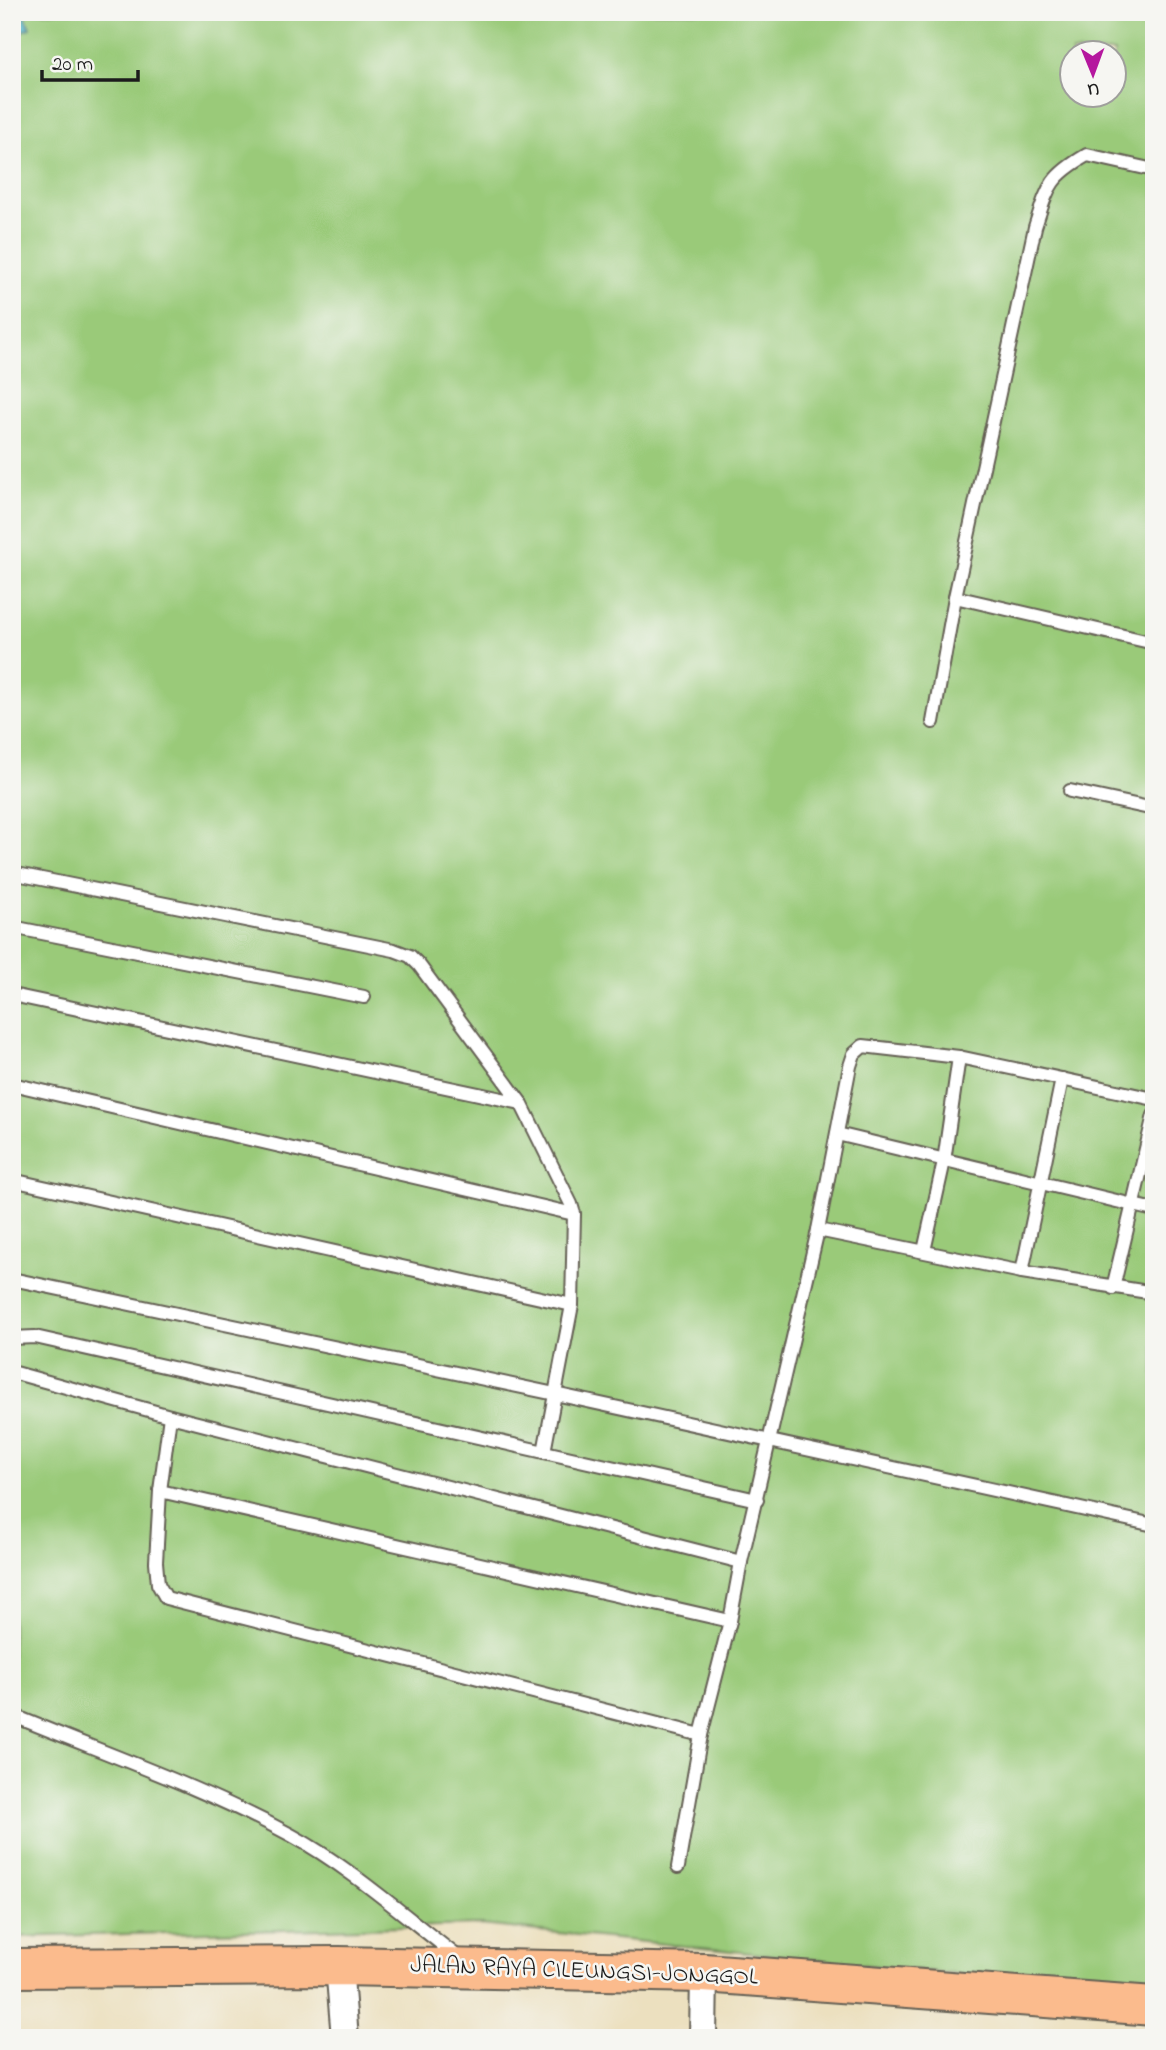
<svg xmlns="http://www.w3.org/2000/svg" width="1166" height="2050" viewBox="0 0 1166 2050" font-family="'Indie Flower',sans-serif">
  <rect width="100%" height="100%" fill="#f6f6f2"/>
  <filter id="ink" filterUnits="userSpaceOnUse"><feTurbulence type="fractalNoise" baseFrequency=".0143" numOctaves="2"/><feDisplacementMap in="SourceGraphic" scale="14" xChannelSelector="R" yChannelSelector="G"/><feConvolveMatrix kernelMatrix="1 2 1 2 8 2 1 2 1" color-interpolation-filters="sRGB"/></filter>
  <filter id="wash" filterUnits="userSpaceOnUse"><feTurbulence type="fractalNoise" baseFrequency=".00686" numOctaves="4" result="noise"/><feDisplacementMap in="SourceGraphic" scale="28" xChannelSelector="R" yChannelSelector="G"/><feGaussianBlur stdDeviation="1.57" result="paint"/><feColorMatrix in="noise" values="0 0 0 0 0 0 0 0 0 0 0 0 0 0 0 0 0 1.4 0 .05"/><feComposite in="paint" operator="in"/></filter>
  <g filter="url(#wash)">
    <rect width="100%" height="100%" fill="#ece0bf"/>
    <path fill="#9aca79" stroke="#5b734a" stroke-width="2" fill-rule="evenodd" d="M 12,12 L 1154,12 L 1154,1995 L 481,1925 L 12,1937 ZM 1072,52 L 1114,52 L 1114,94 L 1072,94 Z"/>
    <path fill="#48b0c6" stroke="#326671" stroke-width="2" d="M 12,12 L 23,12 L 30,28 L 12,35 Z"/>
  </g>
  <g filter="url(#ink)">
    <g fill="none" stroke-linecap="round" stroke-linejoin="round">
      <g stroke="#656155" stroke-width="16">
        <g id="lane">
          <path d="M 955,597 L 1154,643"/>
          <path d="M 933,722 L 955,597 L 1035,227 C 1048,187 1049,177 1087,155 L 1154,170"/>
          <path d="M 1070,791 L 1154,809"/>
          <path d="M 12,873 L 394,950 L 410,956 L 419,965 L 521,1103 L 571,1204 L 574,1214 L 572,1305 L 544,1452"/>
          <path d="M 12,927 L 364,997"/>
          <path d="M 12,995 L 521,1103"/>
          <path d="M 12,1084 L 574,1214"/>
          <path d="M 837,1134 L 1154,1210"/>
          <path d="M 12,1180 L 572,1305"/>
          <path d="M 818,1230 L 1022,1272 L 1154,1293"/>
          <path d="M 924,1251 L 944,1161 L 959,1057"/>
          <path d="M 1022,1272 L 1062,1079"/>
          <path d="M 12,1279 L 555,1394 L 1154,1525"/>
          <path d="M 1113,1288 L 1154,1115"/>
          <path d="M 12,1338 L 35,1337 L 757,1500"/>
          <path d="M 12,1372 L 170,1416 L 741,1562"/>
          <path d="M 170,1416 L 160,1491 L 156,1562 L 158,1584 L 166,1598 L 701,1735"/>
          <path d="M 160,1491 L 730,1621"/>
          <path d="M 12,1715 C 106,1754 202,1787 291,1835 C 347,1865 407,1918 458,1957"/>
          <path d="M 678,1867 L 701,1735 L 730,1621 L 741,1562 L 818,1230 L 850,1066 L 854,1054 L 863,1046 L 959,1057 L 1154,1099"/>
        </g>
      </g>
      <g stroke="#656155" stroke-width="30">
        <g id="street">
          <path d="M 339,1966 L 345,2038"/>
          <path d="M 703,2038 L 704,1973"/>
        </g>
      </g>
      <g stroke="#656155" stroke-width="42">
        <path id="primary" d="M 12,1968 L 339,1966 L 704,1973 L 1154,2006"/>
      </g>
      <use href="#lane" stroke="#fff" stroke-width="12"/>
      <use href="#street" stroke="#fff" stroke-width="26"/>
      <use href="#primary" stroke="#fbbb8d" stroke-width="38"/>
    </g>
  </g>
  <g text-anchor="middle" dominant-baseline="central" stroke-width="5" stroke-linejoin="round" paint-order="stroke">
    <g font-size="24" fill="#1c1c1c" stroke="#f6f6f2">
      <text transform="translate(584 1972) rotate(2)">JALAN RAYA CILEUNGSI-JONGGOL</text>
    </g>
  </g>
  <rect width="1166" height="2050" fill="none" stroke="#f6f6f2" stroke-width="42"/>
  <g transform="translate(1093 74) rotate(179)"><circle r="33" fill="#f6f6f2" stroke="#9f9f9c" stroke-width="2"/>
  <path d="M0-5L12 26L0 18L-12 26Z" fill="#b5179e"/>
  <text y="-10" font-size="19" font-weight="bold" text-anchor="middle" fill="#1c1c1c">U</text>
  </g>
  <path d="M42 70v10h96v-10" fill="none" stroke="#1c1c1c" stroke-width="3.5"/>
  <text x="52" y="70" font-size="21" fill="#1c1c1c" stroke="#f6f6f2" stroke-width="5" paint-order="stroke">20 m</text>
</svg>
